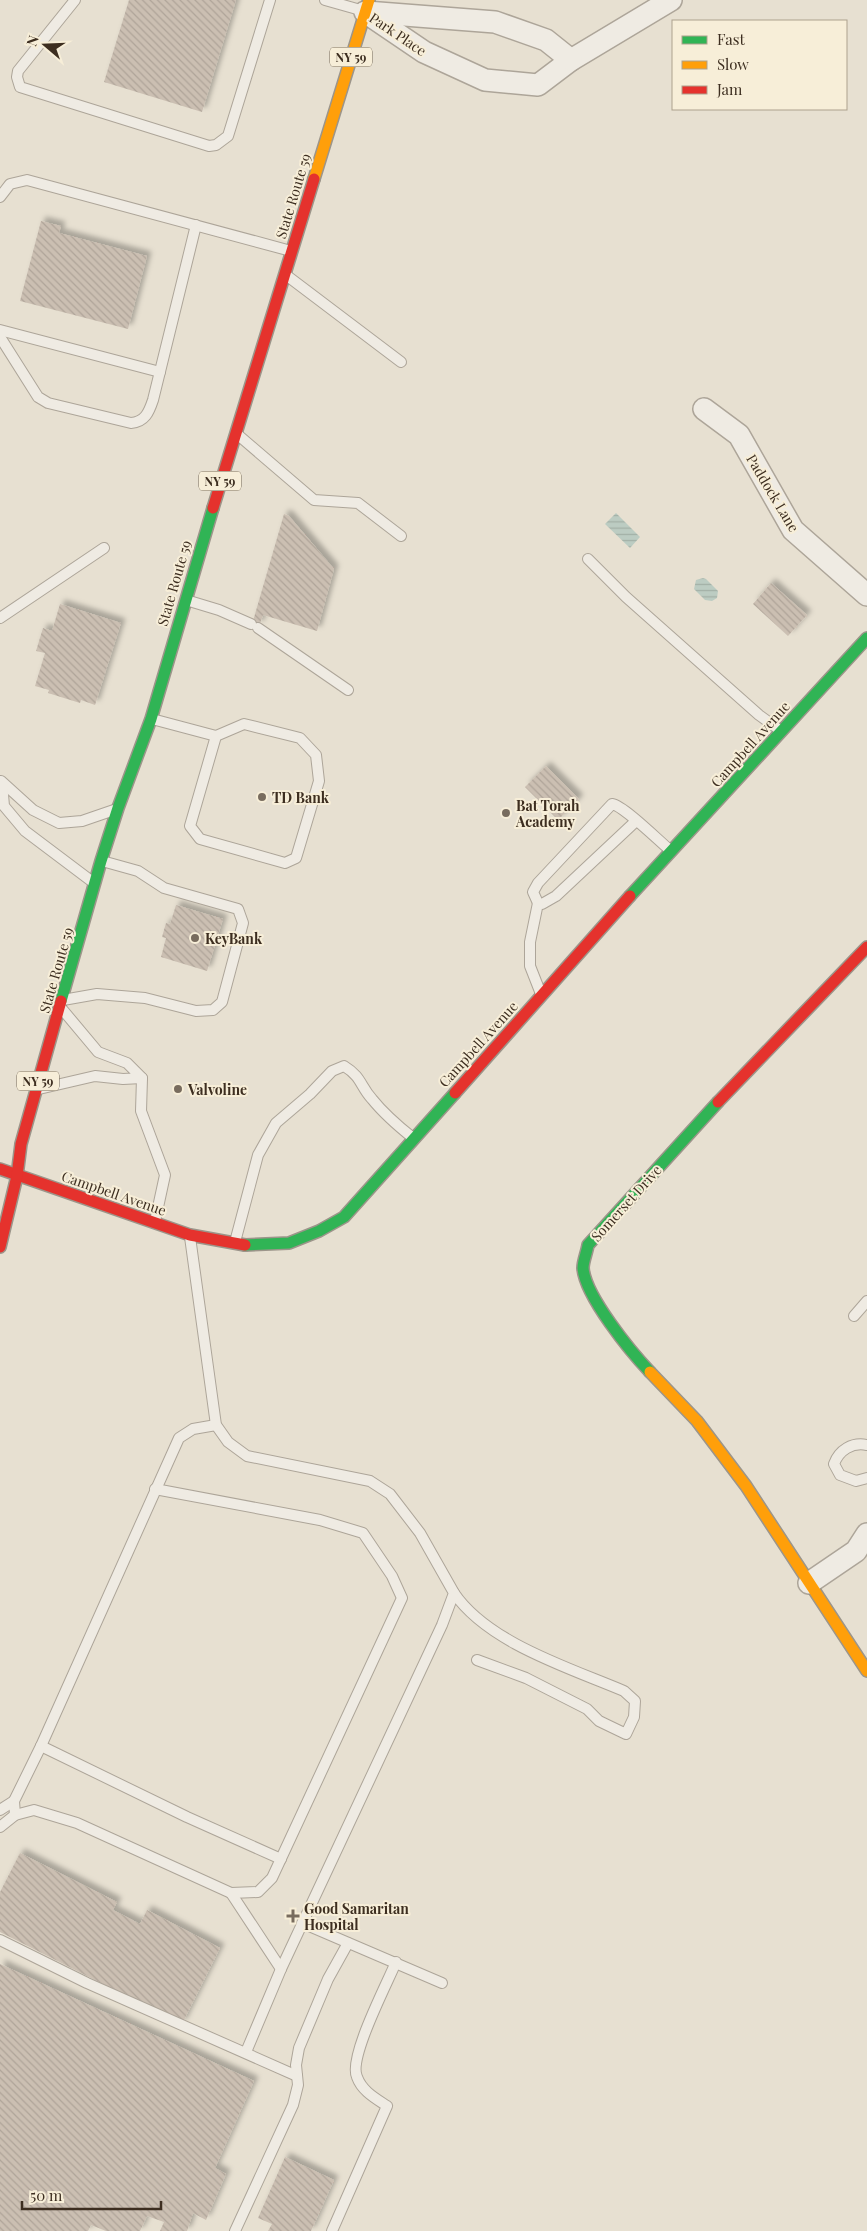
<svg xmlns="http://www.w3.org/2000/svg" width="867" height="2231" viewBox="0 0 867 2231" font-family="'Playfair Display',serif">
  <defs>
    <pattern id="water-rules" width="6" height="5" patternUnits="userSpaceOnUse" patternTransform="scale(1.25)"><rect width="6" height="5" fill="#bcccc2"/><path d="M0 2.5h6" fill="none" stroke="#a2b0a6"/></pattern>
    <pattern id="building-back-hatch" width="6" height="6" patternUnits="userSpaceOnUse" patternTransform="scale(1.25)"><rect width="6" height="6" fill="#cbbfb2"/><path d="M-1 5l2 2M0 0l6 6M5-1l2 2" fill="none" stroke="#afa499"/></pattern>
    <filter id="shadow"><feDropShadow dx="4.5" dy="-4.5" stdDeviation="2.5" flood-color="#0004"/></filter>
  </defs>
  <rect width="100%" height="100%" fill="#e7e0d1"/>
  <g fill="url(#water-rules)">
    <path d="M 616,513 L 640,537 L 630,548 L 605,524 Z"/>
    <path d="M 703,578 L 706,579 L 718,591 L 717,598 L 712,601 L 705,600 L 694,589 L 696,580 Z"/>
  </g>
  <g fill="url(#building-back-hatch)" filter="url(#shadow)">
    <path d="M 129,0 L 236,0 L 202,112 L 104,82 Z"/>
    <path d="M 41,221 L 61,226 L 59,233 L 147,256 L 128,329 L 20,301 Z"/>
    <path d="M 284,514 L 289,516 L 334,569 L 317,631 L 263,615 L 259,626 L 253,621 Z"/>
    <path d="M 771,583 L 807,615 L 788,636 L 753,604 Z"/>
    <path d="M 60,604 L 121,623 L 95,705 L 81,700 L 80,703 L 48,693 L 49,690 L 35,686 L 45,653 L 36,651 L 43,628 L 52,631 Z"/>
    <path d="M 546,766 L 579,799 L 558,820 L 525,787 Z"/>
    <path d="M 176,905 L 223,919 L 207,971 L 161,957 L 166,938 L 162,937 L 166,923 L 170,924 Z"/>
    <path d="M 20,1853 L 117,1902 L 113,1910 L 140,1924 L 147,1910 L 220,1948 L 182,2024 L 0,1932 L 0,1892 Z"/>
    <path d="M 0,1964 L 254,2081 L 215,2168 L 226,2174 L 206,2220 L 193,2213 L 187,2231 L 160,2231 L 164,2222 L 147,2216 L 140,2231 L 106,2231 L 91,2225 L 88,2231 L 0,2231 Z"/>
    <path d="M 285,2157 L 334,2180 L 311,2231 L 268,2231 L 272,2224 L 258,2218 Z"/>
  </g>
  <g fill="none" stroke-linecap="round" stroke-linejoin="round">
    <g stroke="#ada599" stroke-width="12">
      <g id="lane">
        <path d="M 75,0 L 18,71 L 17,77 L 20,87 L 209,146 L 216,145 L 228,136 L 270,0"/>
        <path d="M 325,0 L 364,11"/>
        <path d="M 0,197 L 10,184 L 27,180 L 291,251"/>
        <path d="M 286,275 L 401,362"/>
        <path d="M 0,330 L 160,372"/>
        <path d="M 0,337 L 38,397 L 48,403 L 131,423 C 145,422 149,412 153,400 L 196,225"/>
        <path d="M 237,434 L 314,500 L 358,503 L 401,536"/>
        <path d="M 588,559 L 626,597 L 759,715 L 781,731"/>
        <path d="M 186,600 L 219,610 L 251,624"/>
        <path d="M 0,618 L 104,548"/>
        <path d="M 258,628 L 348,690"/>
        <path d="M 152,719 L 216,736 L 244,724 L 300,738 L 316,755 L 319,781 L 296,858 L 285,863 L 200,839 L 190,826 L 216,736"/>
        <path d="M 1,781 L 33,810 L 59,823 L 82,821 L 114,810"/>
        <path d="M 2,783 L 4,806 L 25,831 L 94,883"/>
        <path d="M 636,821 L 556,896 L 542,904 L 538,903 L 533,892 L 538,883 L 612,804 C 624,806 659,841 671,851"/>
        <path d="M 538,903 L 530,942 L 530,966 L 541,994"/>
        <path d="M 63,1000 L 97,994 L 145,998 L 196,1011 L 213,1010 L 222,1002 L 243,923 L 238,909 L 164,888 L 138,871 L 102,861"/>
        <path d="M 142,1078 L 141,1111 L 165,1175 L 155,1221"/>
        <path d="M 39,1089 L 95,1076 L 123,1079 L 142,1078 L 127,1063 L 98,1052 L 62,1009"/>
        <path d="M 190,1237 L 216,1425 L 228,1442 L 247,1456 L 370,1481 L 390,1494 L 420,1533 L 454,1593 L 442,1625 L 281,1969 L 246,2052"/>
        <path d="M 235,1242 L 258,1155 L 276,1123 L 310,1094 L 332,1071 L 344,1066 C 362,1077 360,1086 372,1099 C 384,1114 398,1126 413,1138"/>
        <path d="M 854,1316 L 867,1301"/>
        <path d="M 867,1445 C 852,1442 839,1450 834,1464 L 840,1475 L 856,1481 L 867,1478"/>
        <path d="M 155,1489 L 320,1520 L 363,1533 L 392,1576 L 402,1598 L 272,1878 L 258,1892 L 231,1893"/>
        <path d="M 454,1593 C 488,1643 570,1668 624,1691 L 635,1701 L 634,1717 L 626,1734 L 599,1721 L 587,1709 L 526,1678 L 477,1660"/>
        <path d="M 41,1746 L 187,1817 L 281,1859"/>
        <path d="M 0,1810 L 14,1801"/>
        <path d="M 15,1815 L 14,1801 L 41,1746 L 179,1438 L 193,1429 L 216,1425"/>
        <path d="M 0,1827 L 15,1815 L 34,1810 L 77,1823 L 231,1893 L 281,1969"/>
        <path d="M 302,1923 L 442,1983"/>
        <path d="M 0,1940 L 87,1983 L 297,2076"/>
        <path d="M 235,2231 L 293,2105 L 298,2085 L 296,2065 L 299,2048 L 328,1979 L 348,1943"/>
        <path d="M 332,2231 L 387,2106 C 375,2098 362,2091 357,2077 C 348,2058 387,1984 396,1962"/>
      </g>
    </g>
    <g stroke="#ada599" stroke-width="24">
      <g id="street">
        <path d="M 365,12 L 424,52 L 485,80 L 538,85 L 571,60 L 671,0"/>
        <path d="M 366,12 L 495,22 L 546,40 L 571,60"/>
        <path d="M 704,409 L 739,435 L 793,530 L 867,595"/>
        <path d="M 809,1583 L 856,1551 L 867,1534"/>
      </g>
    </g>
    <g stroke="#9c958a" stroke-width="14">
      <g id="fast">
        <path d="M 630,896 L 867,638"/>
        <path d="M 61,1001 L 101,861 L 118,808 L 151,719 L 213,508"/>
        <path d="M 245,1245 L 289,1243 L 319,1231 L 344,1217 L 455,1093"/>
        <path d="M 650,1372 C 631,1352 585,1296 583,1268 C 583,1261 587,1252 588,1245 L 718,1102"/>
      </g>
    </g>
    <g stroke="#9c958a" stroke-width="14">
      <g id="slow">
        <path d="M 314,179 L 369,0"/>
        <path d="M 650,1372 L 697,1421 L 746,1486 L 867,1671"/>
      </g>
    </g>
    <g stroke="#9c958a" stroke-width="14">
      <g id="jam">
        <path d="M 213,508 L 314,179"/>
        <path d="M 455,1093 L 630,896"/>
        <path d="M 718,1102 L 867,947"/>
        <path d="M 0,1169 L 190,1235 L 245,1245"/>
        <path d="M 0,1247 L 17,1176 L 21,1144 L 61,1001"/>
      </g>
    </g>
    <use href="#lane" stroke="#efebe3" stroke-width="10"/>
    <use href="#street" stroke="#efebe3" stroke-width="21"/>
    <use href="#fast" stroke="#30b455" stroke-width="11"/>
    <use href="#slow" stroke="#ff9f0a" stroke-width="11"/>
    <use href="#jam" stroke="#e5322d" stroke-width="11"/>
  </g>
  <g fill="#786c5e" stroke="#f7eed8" stroke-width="2">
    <circle cx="262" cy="797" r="5"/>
    <circle cx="506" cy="813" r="5"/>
    <circle cx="195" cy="938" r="5"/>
    <circle cx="178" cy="1089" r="5"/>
    <path d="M290.5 1908.5h5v5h5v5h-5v5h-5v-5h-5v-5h5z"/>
  </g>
  <g text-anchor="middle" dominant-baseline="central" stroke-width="4" stroke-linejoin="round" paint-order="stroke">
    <g fill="#f7eed8" stroke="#756857" stroke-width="1">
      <rect x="330" y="47.5" width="42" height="19" rx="4"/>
      <rect x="199" y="471.5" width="42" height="19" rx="4"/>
      <rect x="17" y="1071.5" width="42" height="19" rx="4"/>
    </g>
    <g font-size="12" font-weight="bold" fill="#3d2e20">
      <text x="351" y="57">NY 59</text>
      <text x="220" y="481">NY 59</text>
      <text x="38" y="1081">NY 59</text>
    </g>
    <g font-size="14" fill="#3d2e20" stroke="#f7eed8">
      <text transform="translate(398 34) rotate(34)">Park Place</text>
      <text transform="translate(293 196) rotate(-73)">State Route 59</text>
      <text transform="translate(773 493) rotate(59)">Paddock Lane</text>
      <text transform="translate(174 583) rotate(-74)">State Route 59</text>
      <text transform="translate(750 744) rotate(-48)">Campbell Avenue</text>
      <text transform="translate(56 970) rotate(-74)">State Route 59</text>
      <text transform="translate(478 1044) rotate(-48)">Campbell Avenue</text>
      <text transform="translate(114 1193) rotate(19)">Campbell Avenue</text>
      <text transform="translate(626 1203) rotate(-48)">Somerset Drive</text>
    </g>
    <g font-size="14" font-weight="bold" fill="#3d2e20" stroke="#f7eed8" text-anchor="start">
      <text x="272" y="797">TD Bank</text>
      <text x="516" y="805">Bat Torah<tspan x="516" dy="16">Academy</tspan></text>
      <text x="205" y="938">KeyBank</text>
      <text x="188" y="1089">Valvoline</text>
      <text x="304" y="1908">Good Samaritan<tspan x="304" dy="16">Hospital</tspan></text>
    </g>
  </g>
  <rect x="672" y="20" width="175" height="90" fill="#f7eed8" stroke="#ada18e"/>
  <rect x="682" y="36" width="25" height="8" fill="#30b455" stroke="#ada18e"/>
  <text x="717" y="45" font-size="15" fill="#3d2e20">Fast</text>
  <rect x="682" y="61" width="25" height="8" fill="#ff9f0a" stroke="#ada18e"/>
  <text x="717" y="70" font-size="15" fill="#3d2e20">Slow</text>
  <rect x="682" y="86" width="25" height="8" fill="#e5322d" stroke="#ada18e"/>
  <text x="717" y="95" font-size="15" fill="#3d2e20">Jam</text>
  <g transform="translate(45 45) rotate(289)" stroke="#f7eed8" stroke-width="4" paint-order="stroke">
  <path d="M0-4L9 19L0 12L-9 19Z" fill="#3d2e20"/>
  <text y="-8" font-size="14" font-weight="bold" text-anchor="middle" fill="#3d2e20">N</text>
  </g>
  <path d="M22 2201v8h139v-8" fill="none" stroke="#3d2e20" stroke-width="2.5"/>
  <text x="30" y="2201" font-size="15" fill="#3d2e20" stroke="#f7eed8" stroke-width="4" paint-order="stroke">50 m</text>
</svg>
